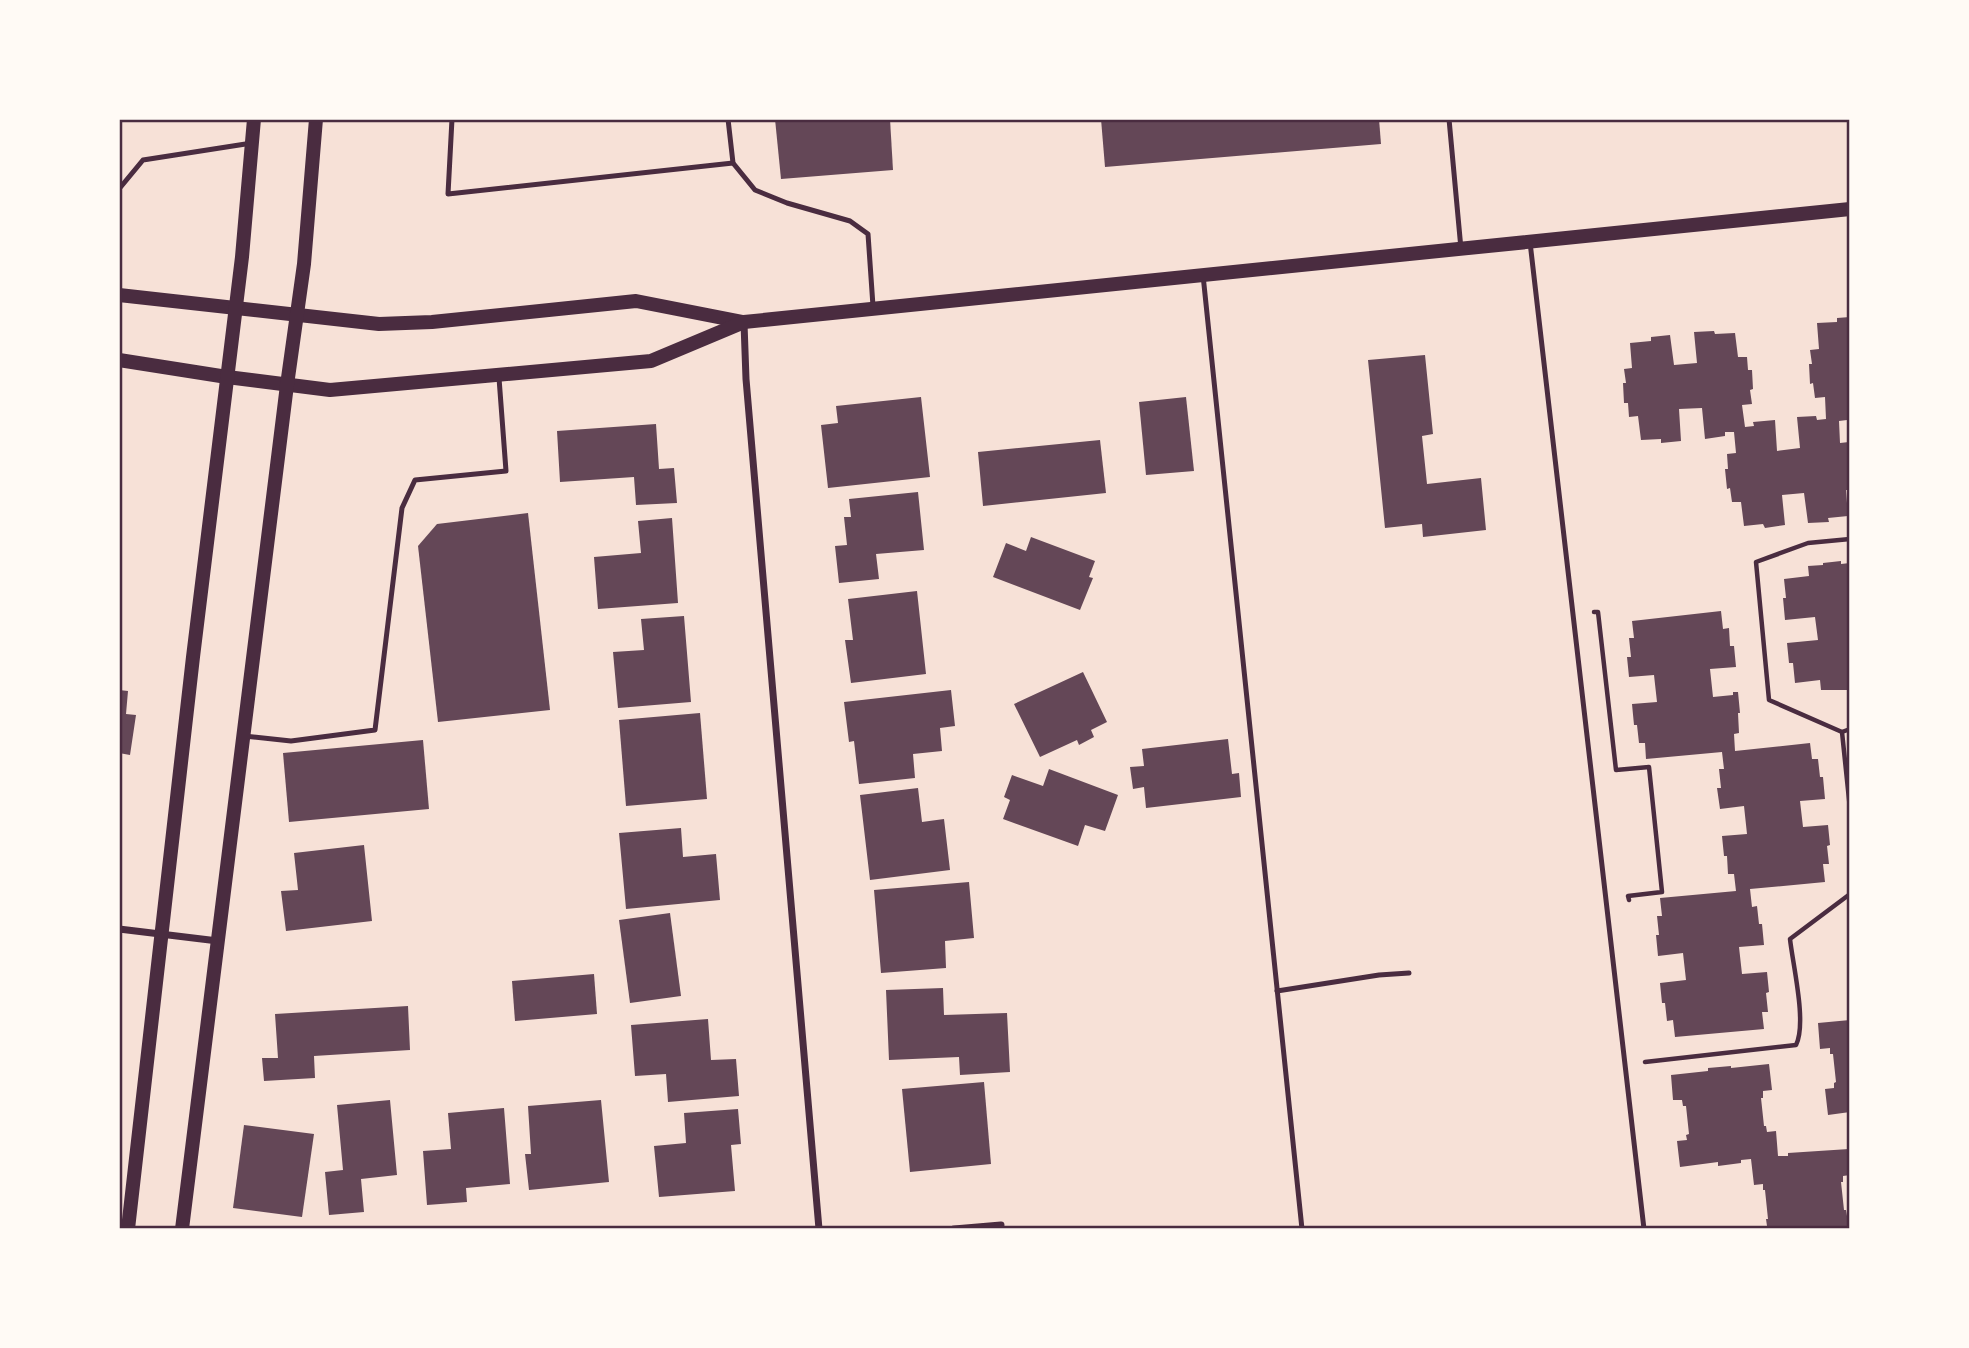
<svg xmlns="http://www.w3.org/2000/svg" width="1969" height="1348" viewBox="0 0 1969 1348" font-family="'Fira Sans Condensed',sans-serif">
  <rect width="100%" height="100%" fill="#f7e1d7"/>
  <g fill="#644757">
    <path d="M 775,119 L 890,119 L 893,170 L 781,179 Z"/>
    <path d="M 1101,119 L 1379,119 L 1381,144 L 1105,167 Z"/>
    <path d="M 1850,317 L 1850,427 L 1847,420 L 1839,421 L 1840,443 L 1849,442 L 1850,447 L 1850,490 L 1846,490 L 1848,516 L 1828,518 L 1829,522 L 1808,523 L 1804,493 L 1782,495 L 1785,525 L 1765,528 L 1763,524 L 1744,526 L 1741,502 L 1732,502 L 1730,488 L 1727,489 L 1725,469 L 1728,469 L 1727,454 L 1736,453 L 1734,432 L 1725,432 L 1725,436 L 1705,439 L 1702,408 L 1679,409 L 1681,441 L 1661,443 L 1661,439 L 1641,440 L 1638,416 L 1629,417 L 1628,403 L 1624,403 L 1623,383 L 1626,383 L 1624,369 L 1632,368 L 1630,343 L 1651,341 L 1651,337 L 1670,335 L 1674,365 L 1697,363 L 1694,332 L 1714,331 L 1715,334 L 1735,333 L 1738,357 L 1747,357 L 1748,370 L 1752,370 L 1753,389 L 1750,390 L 1752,404 L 1742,405 L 1745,427 L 1754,426 L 1753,422 L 1775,420 L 1777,451 L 1800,448 L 1797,417 L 1816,416 L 1817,420 L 1826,419 L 1825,397 L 1815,398 L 1813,383 L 1810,384 L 1809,364 L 1812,364 L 1810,350 L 1819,349 L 1817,323 L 1837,322 L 1837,318 Z"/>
    <path d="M 1425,355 L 1433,434 L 1422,436 L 1427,484 L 1481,478 L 1486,530 L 1423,537 L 1422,524 L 1385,528 L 1368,360 Z"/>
    <path d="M 921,397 L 930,477 L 828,488 L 821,425 L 838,423 L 836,406 Z"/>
    <path d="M 1186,397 L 1194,471 L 1146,475 L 1139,402 Z"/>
    <path d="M 656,424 L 659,469 L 674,468 L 677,503 L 636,505 L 634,477 L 560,482 L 557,431 Z"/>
    <path d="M 1100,440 L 1106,493 L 983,506 L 978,452 Z"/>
    <path d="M 918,492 L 924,550 L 876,554 L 879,579 L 839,583 L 835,546 L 847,545 L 844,517 L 851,517 L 849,499 Z"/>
    <path d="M 528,513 L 550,710 L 438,722 L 418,546 L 437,524 Z"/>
    <path d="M 672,518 L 678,603 L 598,609 L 594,557 L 641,553 L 638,521 Z"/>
    <path d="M 1031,537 L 1095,561 L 1089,577 L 1093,578 L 1080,610 L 993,577 L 1006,543 L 1026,551 Z"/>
    <path d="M 1841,561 L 1841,564 L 1850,563 L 1850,690 L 1821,690 L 1820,680 L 1795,683 L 1793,663 L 1789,663 L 1787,643 L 1818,640 L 1815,617 L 1785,620 L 1783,598 L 1786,598 L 1784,579 L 1809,576 L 1808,566 L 1823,565 L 1823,563 Z"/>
    <path d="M 917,591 L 926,674 L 851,683 L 845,640 L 853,640 L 848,599 Z"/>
    <path d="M 1721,611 L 1723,629 L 1729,628 L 1730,646 L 1734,646 L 1736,667 L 1710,669 L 1713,697 L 1733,695 L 1733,692 L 1738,692 L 1740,713 L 1738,713 L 1739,733 L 1734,734 L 1735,751 L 1810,743 L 1812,759 L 1818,759 L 1820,777 L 1823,777 L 1825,799 L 1800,801 L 1803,827 L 1828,825 L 1830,845 L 1827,846 L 1829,864 L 1823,864 L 1825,882 L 1750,889 L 1752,907 L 1757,906 L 1759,924 L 1762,924 L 1764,945 L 1739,947 L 1742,974 L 1767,972 L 1769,992 L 1766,993 L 1768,1012 L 1762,1012 L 1764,1029 L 1675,1037 L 1673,1020 L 1667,1021 L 1665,1003 L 1662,1003 L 1660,983 L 1686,980 L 1683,953 L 1658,956 L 1656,935 L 1659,935 L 1657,916 L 1662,916 L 1660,898 L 1736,891 L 1734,874 L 1728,874 L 1727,856 L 1724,856 L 1722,836 L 1747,834 L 1744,806 L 1720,809 L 1717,788 L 1721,788 L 1719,769 L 1724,769 L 1722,752 L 1646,759 L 1645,743 L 1639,743 L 1637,725 L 1634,725 L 1632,704 L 1657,702 L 1654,675 L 1629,677 L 1627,657 L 1631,657 L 1629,638 L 1634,638 L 1632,621 Z"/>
    <path d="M 684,616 L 691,702 L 618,708 L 613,652 L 644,650 L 641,619 Z"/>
    <path d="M 1083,672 L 1107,722 L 1091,730 L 1094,737 L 1079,745 L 1077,740 L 1040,757 L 1014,704 Z"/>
    <path d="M 119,690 L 128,691 L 126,714 L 136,715 L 130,755 L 119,753 Z"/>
    <path d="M 951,690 L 955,726 L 940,728 L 942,751 L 913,754 L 915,778 L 859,784 L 854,741 L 849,742 L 844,702 Z"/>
    <path d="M 700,713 L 707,799 L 626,806 L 619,720 Z"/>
    <path d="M 1228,739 L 1232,774 L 1239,773 L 1241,797 L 1146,808 L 1144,787 L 1133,789 L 1130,767 L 1144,766 L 1142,749 Z"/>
    <path d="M 423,740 L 429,809 L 289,822 L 283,753 Z"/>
    <path d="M 1049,769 L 1118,795 L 1105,831 L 1085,825 L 1078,846 L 1003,819 L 1010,800 L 1004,797 L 1012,775 L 1043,786 Z"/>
    <path d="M 918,788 L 922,822 L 944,819 L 950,870 L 870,880 L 860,795 Z"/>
    <path d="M 681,828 L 683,857 L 716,854 L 720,900 L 626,909 L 619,833 Z"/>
    <path d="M 364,845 L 372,921 L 286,931 L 281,891 L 298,890 L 294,853 Z"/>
    <path d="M 969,882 L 974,938 L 945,941 L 946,968 L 881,973 L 874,890 Z"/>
    <path d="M 670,913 L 681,996 L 630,1003 L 619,920 Z"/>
    <path d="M 594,974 L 597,1014 L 515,1021 L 512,981 Z"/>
    <path d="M 943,988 L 944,1015 L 1007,1013 L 1010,1072 L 960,1075 L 959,1057 L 889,1060 L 886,990 Z"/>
    <path d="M 408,1006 L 410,1050 L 314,1056 L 315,1078 L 264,1081 L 262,1058 L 278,1058 L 275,1014 Z"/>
    <path d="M 708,1019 L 711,1060 L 736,1059 L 739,1096 L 668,1102 L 666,1074 L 635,1076 L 631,1025 Z"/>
    <path d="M 1850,1020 L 1850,1112 L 1828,1115 L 1825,1089 L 1834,1088 L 1834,1083 L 1836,1082 L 1833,1054 L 1830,1054 L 1830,1048 L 1820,1049 L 1818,1023 Z"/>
    <path d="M 1769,1064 L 1772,1090 L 1763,1091 L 1763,1098 L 1761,1098 L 1764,1126 L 1766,1126 L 1767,1132 L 1776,1131 L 1778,1156 L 1788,1156 L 1788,1153 L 1849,1149 L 1850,1175 L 1843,1176 L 1843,1182 L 1841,1182 L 1844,1210 L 1846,1210 L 1847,1216 L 1850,1216 L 1850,1229 L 1757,1229 L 1757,1226 L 1767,1226 L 1766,1219 L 1768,1219 L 1765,1190 L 1763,1190 L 1763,1184 L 1754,1185 L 1751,1159 L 1741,1160 L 1741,1163 L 1718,1166 L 1718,1162 L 1680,1167 L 1677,1141 L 1687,1140 L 1686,1135 L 1689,1134 L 1686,1106 L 1683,1106 L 1682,1100 L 1673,1100 L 1671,1075 L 1708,1071 L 1708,1068 L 1731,1066 L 1731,1068 Z"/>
    <path d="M 984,1082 L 991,1164 L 910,1172 L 902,1089 Z"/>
    <path d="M 390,1100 L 397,1175 L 361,1179 L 364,1212 L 329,1215 L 325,1172 L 343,1170 L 337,1105 Z"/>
    <path d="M 601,1100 L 609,1182 L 529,1190 L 525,1154 L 531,1154 L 528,1106 Z"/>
    <path d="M 504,1108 L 510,1184 L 466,1188 L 467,1202 L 427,1205 L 423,1151 L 451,1149 L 448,1113 Z"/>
    <path d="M 738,1109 L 741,1144 L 731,1145 L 735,1191 L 659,1197 L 654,1146 L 686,1143 L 684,1113 Z"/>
    <path d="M 244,1125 L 314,1134 L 302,1217 L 233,1208 Z"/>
  </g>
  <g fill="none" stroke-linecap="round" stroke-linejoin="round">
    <g stroke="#4a2c40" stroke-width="4.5">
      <path d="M 1594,612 L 1598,612 L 1616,770 L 1649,767 L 1662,892 L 1628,896 L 1629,900"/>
      <path d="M 1850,729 L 1842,732 L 1850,809"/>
      <path d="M 1842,732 L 1769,700 L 1756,562 L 1808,543 L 1850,539"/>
      <path d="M 1645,1062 L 1796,1045 C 1807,1023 1793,966 1790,939 L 1850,894"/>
    </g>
    <g stroke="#4a2c40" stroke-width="5">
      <path d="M 452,119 L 448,194 L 733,163"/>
      <path d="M 728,119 L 733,163 L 755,190 L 787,203 L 850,221 L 868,234 L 873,306"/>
      <path d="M 1449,119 L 1461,249"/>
      <path d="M 119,189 L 143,160 L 252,143"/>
      <path d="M 1530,242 L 1644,1229"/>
      <path d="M 1203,275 L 1302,1229"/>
      <path d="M 119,498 L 119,502"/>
      <path d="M 244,736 L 291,741 L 375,730 L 402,508 L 415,480 L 506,471 L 499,378"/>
      <path d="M 1277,991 L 1379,975 L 1409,973"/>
    </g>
    <g stroke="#4a2c40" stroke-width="7">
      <path d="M 744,323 L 746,379 L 819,1229"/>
      <path d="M 119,929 L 218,941"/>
      <path d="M 954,1229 L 1001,1225"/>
    </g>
    <g stroke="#4a2c40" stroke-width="14">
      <path d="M 119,295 L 379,324 L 432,322 L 636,301 L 743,322"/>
      <path d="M 119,360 L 227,377 L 330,390 L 651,361 L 744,322 L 1850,209"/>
      <path d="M 128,1229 L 193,657 L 242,257 L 254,119"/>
      <path d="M 182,1229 L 287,385 L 304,264 L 316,119"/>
    </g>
  </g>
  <rect width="1969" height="1348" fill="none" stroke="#fffaf5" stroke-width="242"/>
  <rect x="121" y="121" width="1727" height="1106" fill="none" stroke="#4a2c40" stroke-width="2.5"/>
</svg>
